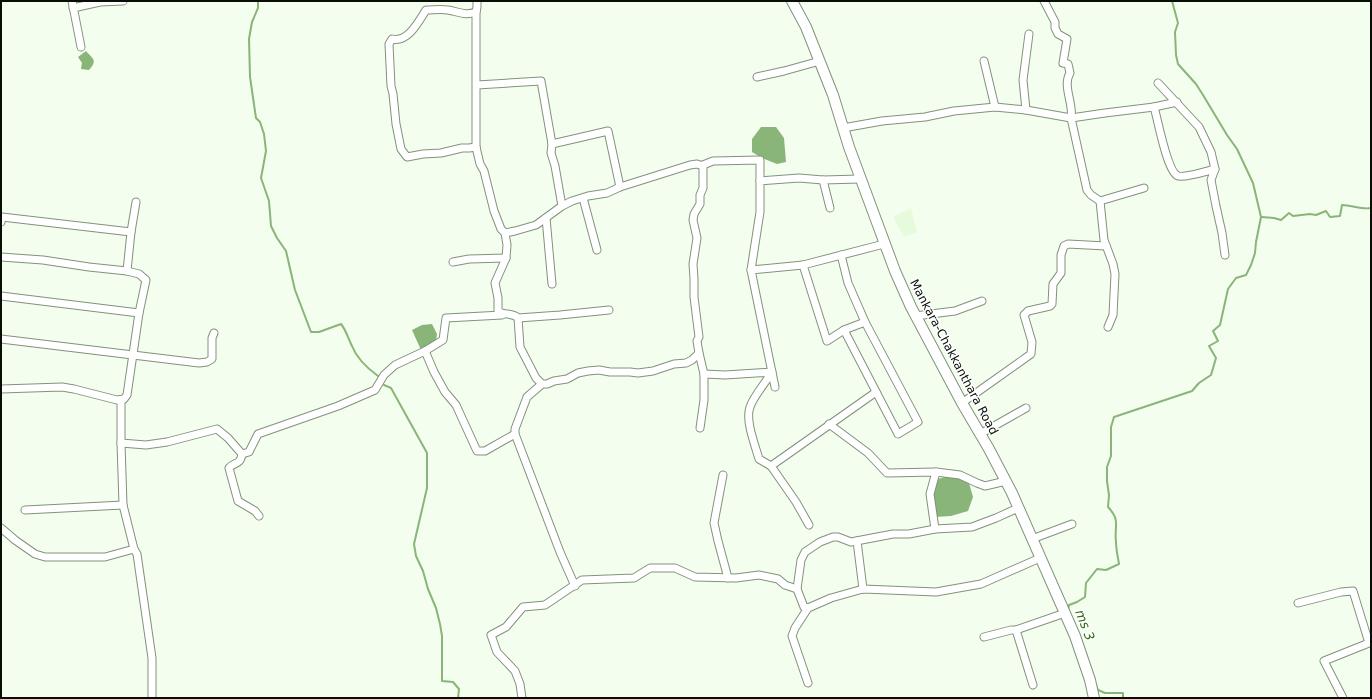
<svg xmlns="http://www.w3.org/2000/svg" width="1372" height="699" viewBox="0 0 1372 699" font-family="'DejaVu Sans',sans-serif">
  <rect width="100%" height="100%" fill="#f3feef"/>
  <path fill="#e5fbdc" d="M 911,208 L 917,232 L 904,237 L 893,217 Z"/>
  <g fill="#89b578">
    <path d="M 86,51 C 93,59 98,60 89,70 L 81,69 L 82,63 L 78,57 Z"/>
    <path d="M 761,127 L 776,127 L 784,138 L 786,162 L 777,164 L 762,158 L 752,152 L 752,139 Z"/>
    <path d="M 432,324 L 437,334 L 436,342 L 421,350 L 412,330 L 422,325 Z"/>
    <path d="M 951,475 L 969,483 L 973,497 L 968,511 L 951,516 L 934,517 L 926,496 L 932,481 Z"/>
  </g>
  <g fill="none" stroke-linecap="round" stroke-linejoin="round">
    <g stroke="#89b578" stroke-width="2">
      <path d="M 258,1 L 258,8 L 252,22 L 249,39 L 250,77 L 256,118 L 260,122 L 264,134 L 266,151 L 261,178 L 269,201 L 271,226 L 277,238 L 286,251 L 295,290 L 311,332 L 319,332 L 341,324 C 346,330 348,338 352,346 C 357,359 367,368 378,376"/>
      <path d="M 1261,217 L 1274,218 L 1281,220 L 1289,213 L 1293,216 L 1310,214 L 1316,215 L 1326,211 L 1330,217 L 1340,216 L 1342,205 C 1351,205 1363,210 1371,208"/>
      <path d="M 384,385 L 391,388 L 427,453 L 427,488 L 414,544 L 416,556 L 423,571 L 428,589 L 436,608 L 440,624 L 442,636 L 442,681 L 453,682 L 459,689 L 458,698"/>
      <path d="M 1068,610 L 1069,605 L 1077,602 L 1085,597 L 1086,583 L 1097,569 L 1106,570 L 1119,564 C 1118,557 1116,550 1116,542 C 1114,525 1121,521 1108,507 L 1109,495 L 1107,481 L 1107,467 L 1111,456 L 1111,427 L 1114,417 L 1192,391 L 1199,383 L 1211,375 L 1216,358 L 1209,346 L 1218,341 L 1213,331 L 1220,325 L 1228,289 L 1236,278 L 1246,275 L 1251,265 L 1255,253 L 1256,242 L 1261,217 L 1253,183 L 1237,149 L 1227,135 L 1203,95 L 1196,84 L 1178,64 L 1176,55 L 1175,32 L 1178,23 L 1172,1"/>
      <path d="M 1096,685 L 1098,690 L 1105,693 L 1123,693 L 1123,698"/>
    </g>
    <g stroke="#82927c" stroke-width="9">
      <g id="minor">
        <path d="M 72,1 L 81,47"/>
        <path d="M 477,1 L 477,7 L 476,12 C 464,16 460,12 448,10 C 441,9 433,10 426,10 C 419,21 408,43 392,39 L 389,44 L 391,86 L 393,94 L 396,124 L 401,149 L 407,157 L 423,154 L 441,153 L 462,148 L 469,148 L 476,147 L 480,164 L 484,171 L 494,211 L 501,229 L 505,233 L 507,245 L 506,258 L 495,283 L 498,298 L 498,311 C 504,316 512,312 518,318 L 520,347 L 536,378 L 542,384 L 547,384 L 554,381 L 567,379 L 578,373 L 588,371 L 599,370 L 610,372 L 630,372 L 638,373 L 653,371 L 674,364 L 686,363 L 692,360 L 699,353 L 697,341 L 699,337 L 694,297 L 694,279 L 693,264 L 697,238 L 693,220 L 694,214 L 700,204 L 700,195 L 703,188 L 703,165 L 713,161 L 760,160 L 760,181"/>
        <path d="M 1044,1 L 1055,22 L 1055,28 L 1058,34 L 1067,39 L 1063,63 L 1068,64 L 1070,73 C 1062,86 1074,104 1071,118 L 1087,190 L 1091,195 L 1100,201 L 1144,188"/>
        <path d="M 73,8 L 100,2 L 123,1"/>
        <path d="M 476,12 L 476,147"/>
        <path d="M 984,61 L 995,107"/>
        <path d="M 757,77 L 784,71 L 820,61"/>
        <path d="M 1158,83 L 1199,127 L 1211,152 L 1215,169 L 1211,180 L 1216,206 L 1222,233 L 1225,255"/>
        <path d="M 477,85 L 541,81 L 552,144 L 551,153 L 555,166 L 562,206"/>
        <path d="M 1154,107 L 1177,102"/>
        <path d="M 1026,110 L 1023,80 L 1029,34"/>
        <path d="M 843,128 L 882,121 L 925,117 L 954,111 L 995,107 L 1026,110 L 1071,118 L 1105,113 L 1154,107 C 1158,120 1167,172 1178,176 C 1185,178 1207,171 1215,169"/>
        <path d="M 552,144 L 608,131 L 620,187"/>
        <path d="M 583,198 L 597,250"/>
        <path d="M 1100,201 L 1104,240 L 1113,264 L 1115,274 L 1113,315 L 1108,327"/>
        <path d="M 830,208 L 823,180 L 860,179"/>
        <path d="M 546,218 L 552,284"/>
        <path d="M 1,222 L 2,217 L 131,232 L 127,271 L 139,274 L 146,280 L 139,313 L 127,395 L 124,399 L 117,400 L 74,389 L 62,387 L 1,389"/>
        <path d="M 131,232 L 136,202"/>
        <path d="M 505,233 L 515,231 L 536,225 L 562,206 L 572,201 L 588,196 L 607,193 L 620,187 L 690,165 L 697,164 L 703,166"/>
        <path d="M 841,255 L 848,283 L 865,322 L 918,422 L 898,434 L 844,330"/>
        <path d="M 1,257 L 43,260 L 89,267 L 127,271"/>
        <path d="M 453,262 L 469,259 L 506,258"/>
        <path d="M 751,270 L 760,212 L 760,181 L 799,178 L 823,180"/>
        <path d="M 1,296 L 139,313"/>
        <path d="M 915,316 L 955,311 L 982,301"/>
        <path d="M 518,318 L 560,315 L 609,310"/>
        <path d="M 865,322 L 844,330 L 827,341 L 803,265 L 884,244"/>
        <path d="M 1,339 L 199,363 L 207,362 L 212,359 L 212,338 L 214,333"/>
        <path d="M 425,351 L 434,372 L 445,392 L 456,405 L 477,451 L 485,451 L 515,434"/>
        <path d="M 699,353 L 704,374 L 704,400 L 700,428"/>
        <path d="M 704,374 L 725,375 L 772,372 C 766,382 753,397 750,407 C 745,420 755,445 759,459 L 771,466"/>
        <path d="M 542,384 L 527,397 L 515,429 L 515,434 L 560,552 L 575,586"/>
        <path d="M 775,387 L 751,270 L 803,265"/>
        <path d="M 962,403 L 1031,354 L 1032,342 L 1024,315 L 1028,311 L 1050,306 L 1052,304 L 1053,284 L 1061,273 L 1061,255 L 1064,246 L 1068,244 L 1106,246"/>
        <path d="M 829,424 L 868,453 L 887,473 L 936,472 L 960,475 L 977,483 L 985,486 L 1006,481"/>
        <path d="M 980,434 L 1026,408"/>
        <path d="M 121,443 L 146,445 L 167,442 L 217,429 L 228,438 L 242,454 L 249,452 L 258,434 L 338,406 L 375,390 L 384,375 L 395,365 L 425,351 L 443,340 L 446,318 L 502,315"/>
        <path d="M 242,454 C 240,466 235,461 229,468 L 238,501 L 255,511 L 259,516"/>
        <path d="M 723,475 L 714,523 L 718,541 L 728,578"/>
        <path d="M 123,505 L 134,549 L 137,554 L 152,658 L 152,698"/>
        <path d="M 25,510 L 123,505 L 121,443 L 121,400"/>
        <path d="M 809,525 L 796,502 L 771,466 L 876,392"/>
        <path d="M 1,528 L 15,540 L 35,554 L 45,557 L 105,557 L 134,549"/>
        <path d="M 935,529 L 930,494 L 936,472"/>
        <path d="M 1032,539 L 1072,524"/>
        <path d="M 857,541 L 863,589"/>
        <path d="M 797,589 L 804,607 L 808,608"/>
        <path d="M 1298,603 L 1341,592 L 1353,591 L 1369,643 L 1324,661 L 1343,698"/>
        <path d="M 1016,630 L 1033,685"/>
        <path d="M 984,637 L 1011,630 L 1016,630 L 1065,613"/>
        <path d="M 808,683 L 792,636 L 795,628 L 808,608 L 831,598 L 863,589 L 936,592 L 981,584 L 1040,558"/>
        <path d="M 522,698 L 520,684 L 515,671 L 497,652 L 491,635 L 506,627 L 523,607 L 545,605 L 582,580 L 634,578 L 650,568 L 675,568 L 695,577 L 736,578 L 759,575 L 778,579 L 785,585 L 797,589 L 801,560 L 805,552 L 820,542 L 833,537 L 838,537 L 851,542 L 893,534 L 909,534 L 935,529 L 972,527 L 996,518 L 1018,508"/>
      </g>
    </g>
    <g stroke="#82927c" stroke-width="12">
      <path id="secondary" d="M 792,1 L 806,27 L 833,95 L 849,147 L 895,271 L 911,307 L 962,403 L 989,449 L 1012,493 L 1075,636 L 1090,680 L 1094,698"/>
    </g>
    <use href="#minor" stroke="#fff" stroke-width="7"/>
    <use href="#secondary" stroke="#fff" stroke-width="10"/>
  </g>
  <g text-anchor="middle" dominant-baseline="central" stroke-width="3" stroke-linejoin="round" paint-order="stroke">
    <g font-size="12" fill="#080e06" stroke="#fff">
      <text transform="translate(954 357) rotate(62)">Mankara-Chakkanthara Road</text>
    </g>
    <g font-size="13" font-style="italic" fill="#2e6510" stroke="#fff">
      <text transform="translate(1085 625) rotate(69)">ms 3</text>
    </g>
  </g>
  <rect width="1372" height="699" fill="none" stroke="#080e06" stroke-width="4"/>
</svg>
